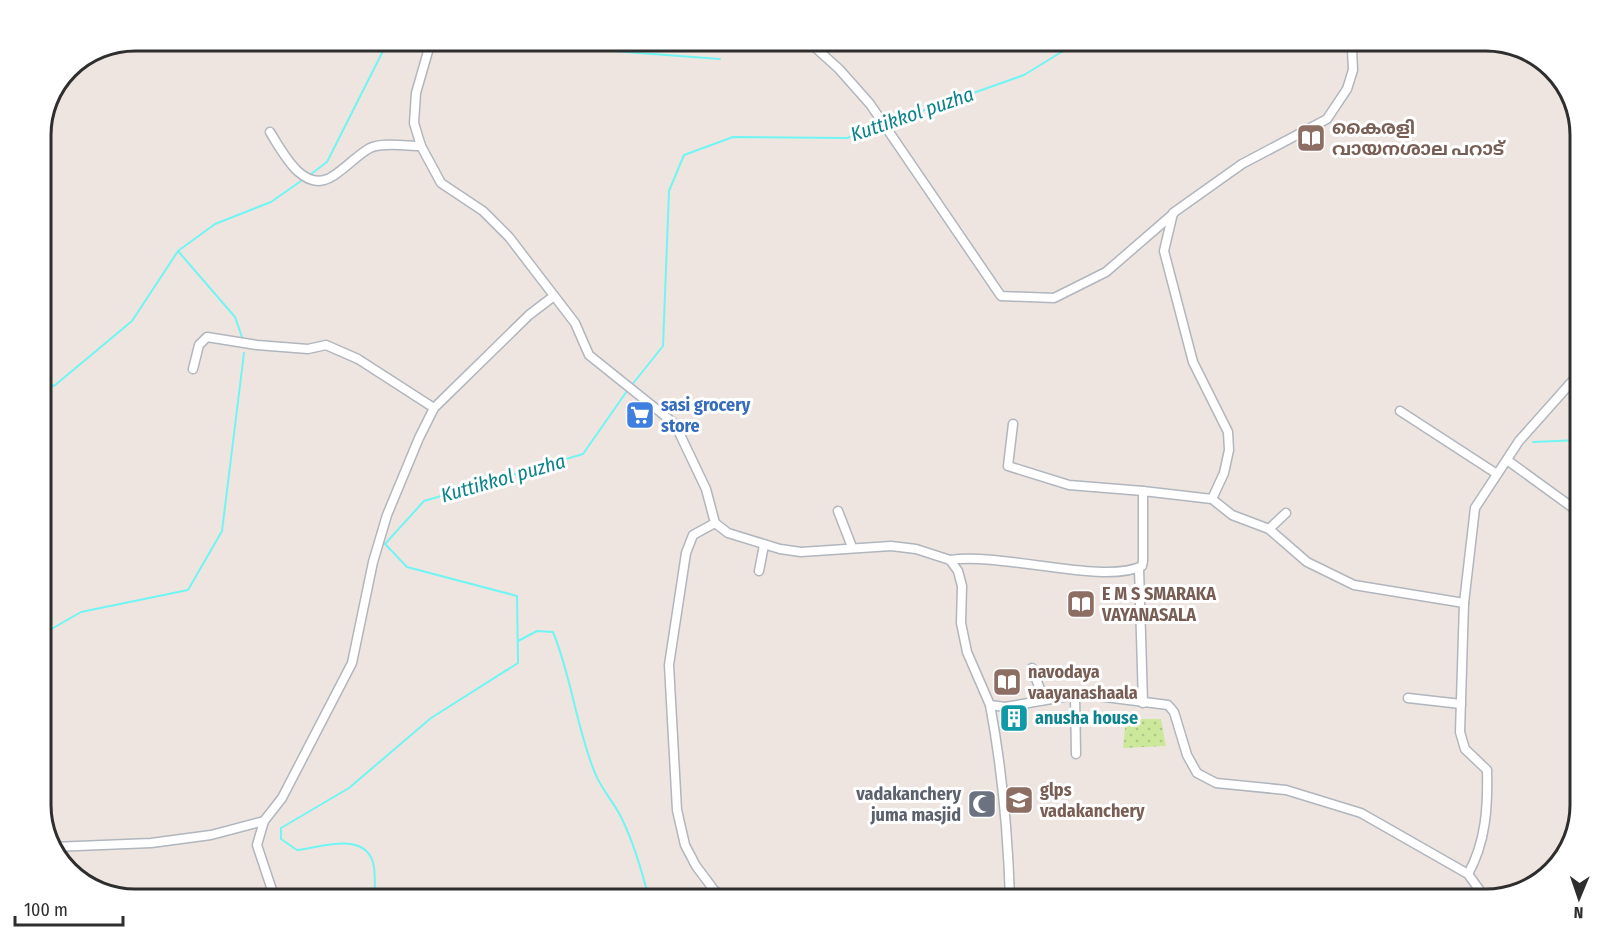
<svg xmlns="http://www.w3.org/2000/svg" width="1621" height="940" viewBox="0 0 1621 940" font-family="'Fira Sans Condensed','Noto Sans Malayalam',sans-serif">
  <defs>
    <pattern id="park-dots" width="8" height="8" patternUnits="userSpaceOnUse" patternTransform="scale(1.5)"><rect width="8" height="8" fill="#cbe89b"/><path d="M2 2h.1M6 6h.1" fill="none" stroke="#afc786" stroke-width="1.8" stroke-linecap="round"/></pattern>
  </defs>
  <rect width="100%" height="100%" fill="#efe5e0"/>
  <path fill="url(#park-dots)" d="M 1126,719 L 1161,719 L 1166,746 L 1123,748 Z"/>
  <g fill="none" stroke-linecap="round" stroke-linejoin="round">
    <g stroke="#70f5f3" stroke-width="2">
      <path d="M 437,43 L 491,42 L 720,59"/>
      <path d="M 886,124 L 1024,75 L 1063,51 L 1050,41"/>
      <path d="M 311,174 L 327,162 L 386,45 L 424,44"/>
      <path d="M 243,340 L 235,317 L 178,251 L 215,224 L 271,202 L 301,181"/>
      <path d="M 41,380 L 54,386 L 132,321 L 178,251"/>
      <path d="M 631,386 L 663,346 L 669,191 L 684,155 L 733,137 L 847,138 L 880,126"/>
      <path d="M 1533,442 L 1580,440"/>
      <path d="M 41,635 L 81,612 L 188,590 L 222,531 L 244,353"/>
      <path d="M 518,641 L 537,631 L 553,632 C 572,678 576,727 595,773 C 601,789 614,802 621,817 C 634,843 642,871 649,899"/>
      <path d="M 373,899 C 376,889 375,877 374,867 C 368,829 319,848 297,850 L 281,839 L 281,828 L 349,788 L 431,718 L 518,663 L 517,596 L 407,567 L 385,544 L 424,501 L 583,454 L 627,391"/>
    </g>
    <g stroke="#b0b6be" stroke-width="11">
      <g id="minor">
        <path d="M 431,41 L 416,93 L 414,123 L 421,146 L 441,183 L 483,211 L 509,237 L 575,323 L 589,355 L 675,424 L 706,489 L 715,523 L 728,533 L 780,549 L 801,552 L 891,546 L 916,549 L 950,560 L 958,571 L 962,586 L 961,623 L 967,652 L 990,705 L 1005,707 L 1081,694 L 1168,705 L 1174,712 L 1187,755 L 1197,773 L 1216,783 L 1286,790 L 1361,813 L 1468,874 L 1486,899"/>
        <path d="M 808,41 L 839,69 L 870,104 L 1001,296 L 1054,298 L 1106,272 L 1173,214"/>
        <path d="M 270,132 C 283,153 304,195 333,176 C 346,168 357,155 370,148 C 382,142 407,146 421,146"/>
        <path d="M 193,369 L 199,345 L 207,337 L 257,345 L 308,349 L 326,345 L 358,359 L 434,408"/>
        <path d="M 1400,411 L 1497,474"/>
        <path d="M 1013,424 L 1008,466 L 1069,485 L 1143,491"/>
        <path d="M 1577,459 L 1580,461"/>
        <path d="M 1507,460 L 1580,513"/>
        <path d="M 1212,499 L 1232,515 L 1269,529 L 1307,562 L 1354,585 L 1464,603"/>
        <path d="M 1572,506 L 1580,487"/>
        <path d="M 838,511 L 852,547"/>
        <path d="M 715,523 L 693,535 L 686,553 L 669,665 L 677,810 L 685,845 L 696,866 L 714,890 L 727,899"/>
        <path d="M 1269,529 L 1286,513"/>
        <path d="M 950,560 C 1002,552 1104,585 1142,566 L 1143,561 L 1143,491 L 1212,499 L 1224,473 L 1229,450 L 1228,432 L 1193,362 L 1164,251 L 1173,213 L 1242,164 L 1327,119 L 1347,89 L 1353,70 L 1352,49 L 1358,41"/>
        <path d="M 1139,568 L 1143,703"/>
        <path d="M 759,571 L 764,545"/>
        <path d="M 1032,668 L 1044,700"/>
        <path d="M 1075,695 L 1076,754"/>
        <path d="M 1408,698 L 1461,704"/>
        <path d="M 990,705 C 1002,768 1008,835 1010,899"/>
        <path d="M 264,821 L 257,845 L 275,899"/>
        <path d="M 53,847 L 151,843 L 211,835 L 264,821 L 282,798 L 352,663 L 373,562 L 387,515 L 419,438 L 434,408 L 529,315 L 554,296"/>
        <path d="M 1468,874 C 1486,842 1488,806 1487,770 L 1465,749 L 1460,732 L 1464,603 L 1475,508 L 1519,441 L 1576,377 L 1580,376"/>
      </g>
    </g>
    <use href="#minor" stroke="#fff" stroke-width="8"/>
  </g>
  <defs>
    <g id="library-square" transform="scale(1.5)"><rect x="-9" y="-9" width="18" height="18" rx="4" fill="#8d6e63" stroke="#fff"/><path d="M-6-4Q-3-5.5-.7-3.5V5Q-3 3-6 4ZM6-4Q3-5.5 .7-3.5V5Q3 3 6 4Z" fill="#fff"/></g>
    <g id="supermarket-square" transform="scale(1.5)"><rect x="-9" y="-9" width="18" height="18" rx="4" fill="#3f7fe0" stroke="#fff"/><path d="M-6-5.5h2.5l.6 2H6L4.5 2H-2.5L-4.4-4H-6ZM-1.5 3.2a1.3 1.3 0 1 0 .1 0ZM3 3.2a1.3 1.3 0 1 0 .1 0Z" fill="#fff"/></g>
    <g id="building-square" transform="scale(1.5)"><rect x="-9" y="-9" width="18" height="18" rx="4" fill="#0f9aa8" stroke="#fff"/><path d="M-4-6H4V6H1V3H-1V6H-4ZM-2.5-4.3h1.7v1.8h-1.7ZM.8-4.3h1.7v1.8H.8ZM-2.5-1h1.7V.8h-1.7ZM.8-1h1.7V.8H.8Z" fill="#fff"/></g>
    <g id="school-square" transform="scale(1.5)"><rect x="-9" y="-9" width="18" height="18" rx="4" fill="#8d6e63" stroke="#fff"/><path d="M0-5L7-2L0 1L-7-2ZM-4 1L0 2.5L4 1V4Q0 6-4 4Z" fill="#fff"/></g>
    <g id="mosque-square" transform="scale(1.5)"><rect x="-9" y="-9" width="18" height="18" rx="4" fill="#6b7280" stroke="#fff"/><path d="M3.5-4.9A6 6 0 1 0 3.5 4.9A5 5 0 1 1 3.5-4.9Z" fill="#fff"/></g>
  </defs>
  <g fill-rule="evenodd">
    <use href="#library-square" x="1311" y="138"/>
    <use href="#supermarket-square" x="640" y="415"/>
    <use href="#library-square" x="1081" y="604"/>
    <use href="#library-square" x="1007" y="682"/>
    <use href="#building-square" x="1014" y="718"/>
    <use href="#school-square" x="1019" y="800"/>
    <use href="#mosque-square" x="982" y="804"/>
  </g>
  <g text-anchor="middle" dominant-baseline="central" stroke-width="6" stroke-linejoin="round" paint-order="stroke">
    <g font-size="18" font-weight="bold" fill="#785e54" stroke="#fff" text-anchor="start">
      <text x="1332" y="128">കൈരളി<tspan x="1332" dy="21">വായനശാല പറാട്</tspan></text>
      <text x="1102" y="594">E M S SMARAKA<tspan x="1102" dy="21">VAYANASALA</tspan></text>
      <text x="1028" y="672">navodaya<tspan x="1028" dy="21">vaayanashaala</tspan></text>
      <text x="1040" y="790">glps<tspan x="1040" dy="21">vadakanchery</tspan></text>
    </g>
    <g font-size="18" font-weight="bold" fill="#366cbe" stroke="#fff" text-anchor="start">
      <text x="661" y="405">sasi grocery<tspan x="661" dy="21">store</tspan></text>
    </g>
    <g font-size="18" font-weight="bold" fill="#0d838f" stroke="#fff" text-anchor="start">
      <text x="1035" y="718">anusha house</text>
    </g>
    <g font-size="18" font-weight="bold" fill="#5b616d" stroke="#fff" text-anchor="end">
      <text x="961" y="794">vadakanchery<tspan x="961" dy="21">juma masjid</tspan></text>
    </g>
    <g font-size="20" font-style="italic" fill="#09828b" stroke="#fff">
      <text transform="translate(912 114) rotate(-19)">Kuttikkol puzha</text>
      <text transform="translate(503 478) rotate(-16)">Kuttikkol puzha</text>
    </g>
  </g>
  <path d="M0 0H1621V940H0ZM135 51H1486A84 84 0 0 1 1570 135V805A84 84 0 0 1 1486 889H135A84 84 0 0 1 51 805V135A84 84 0 0 1 135 51Z" fill="#fff" fill-rule="evenodd"/>
  <path fill="none" stroke="#2e2e2e" stroke-width="3" d="M135 51H1486A84 84 0 0 1 1570 135V805A84 84 0 0 1 1486 889H135A84 84 0 0 1 51 805V135A84 84 0 0 1 135 51Z"/>
  <g transform="translate(1579 898) rotate(182)" stroke="#ffffff" stroke-width="4.5" paint-order="stroke">
  <path d="M0-4.5L10 22L0 15L-10 22Z" fill="#2e2e2e"/>
  <text y="-9" font-size="16" font-weight="bold" text-anchor="middle" fill="#2e2e2e">N</text>
  </g>
  <path d="M15 916v9h108v-9" fill="none" stroke="#2e2e2e" stroke-width="3"/>
  <text x="24" y="916" font-size="18" fill="#2e2e2e" stroke="#ffffff" stroke-width="4.5" paint-order="stroke">100 m</text>
</svg>
